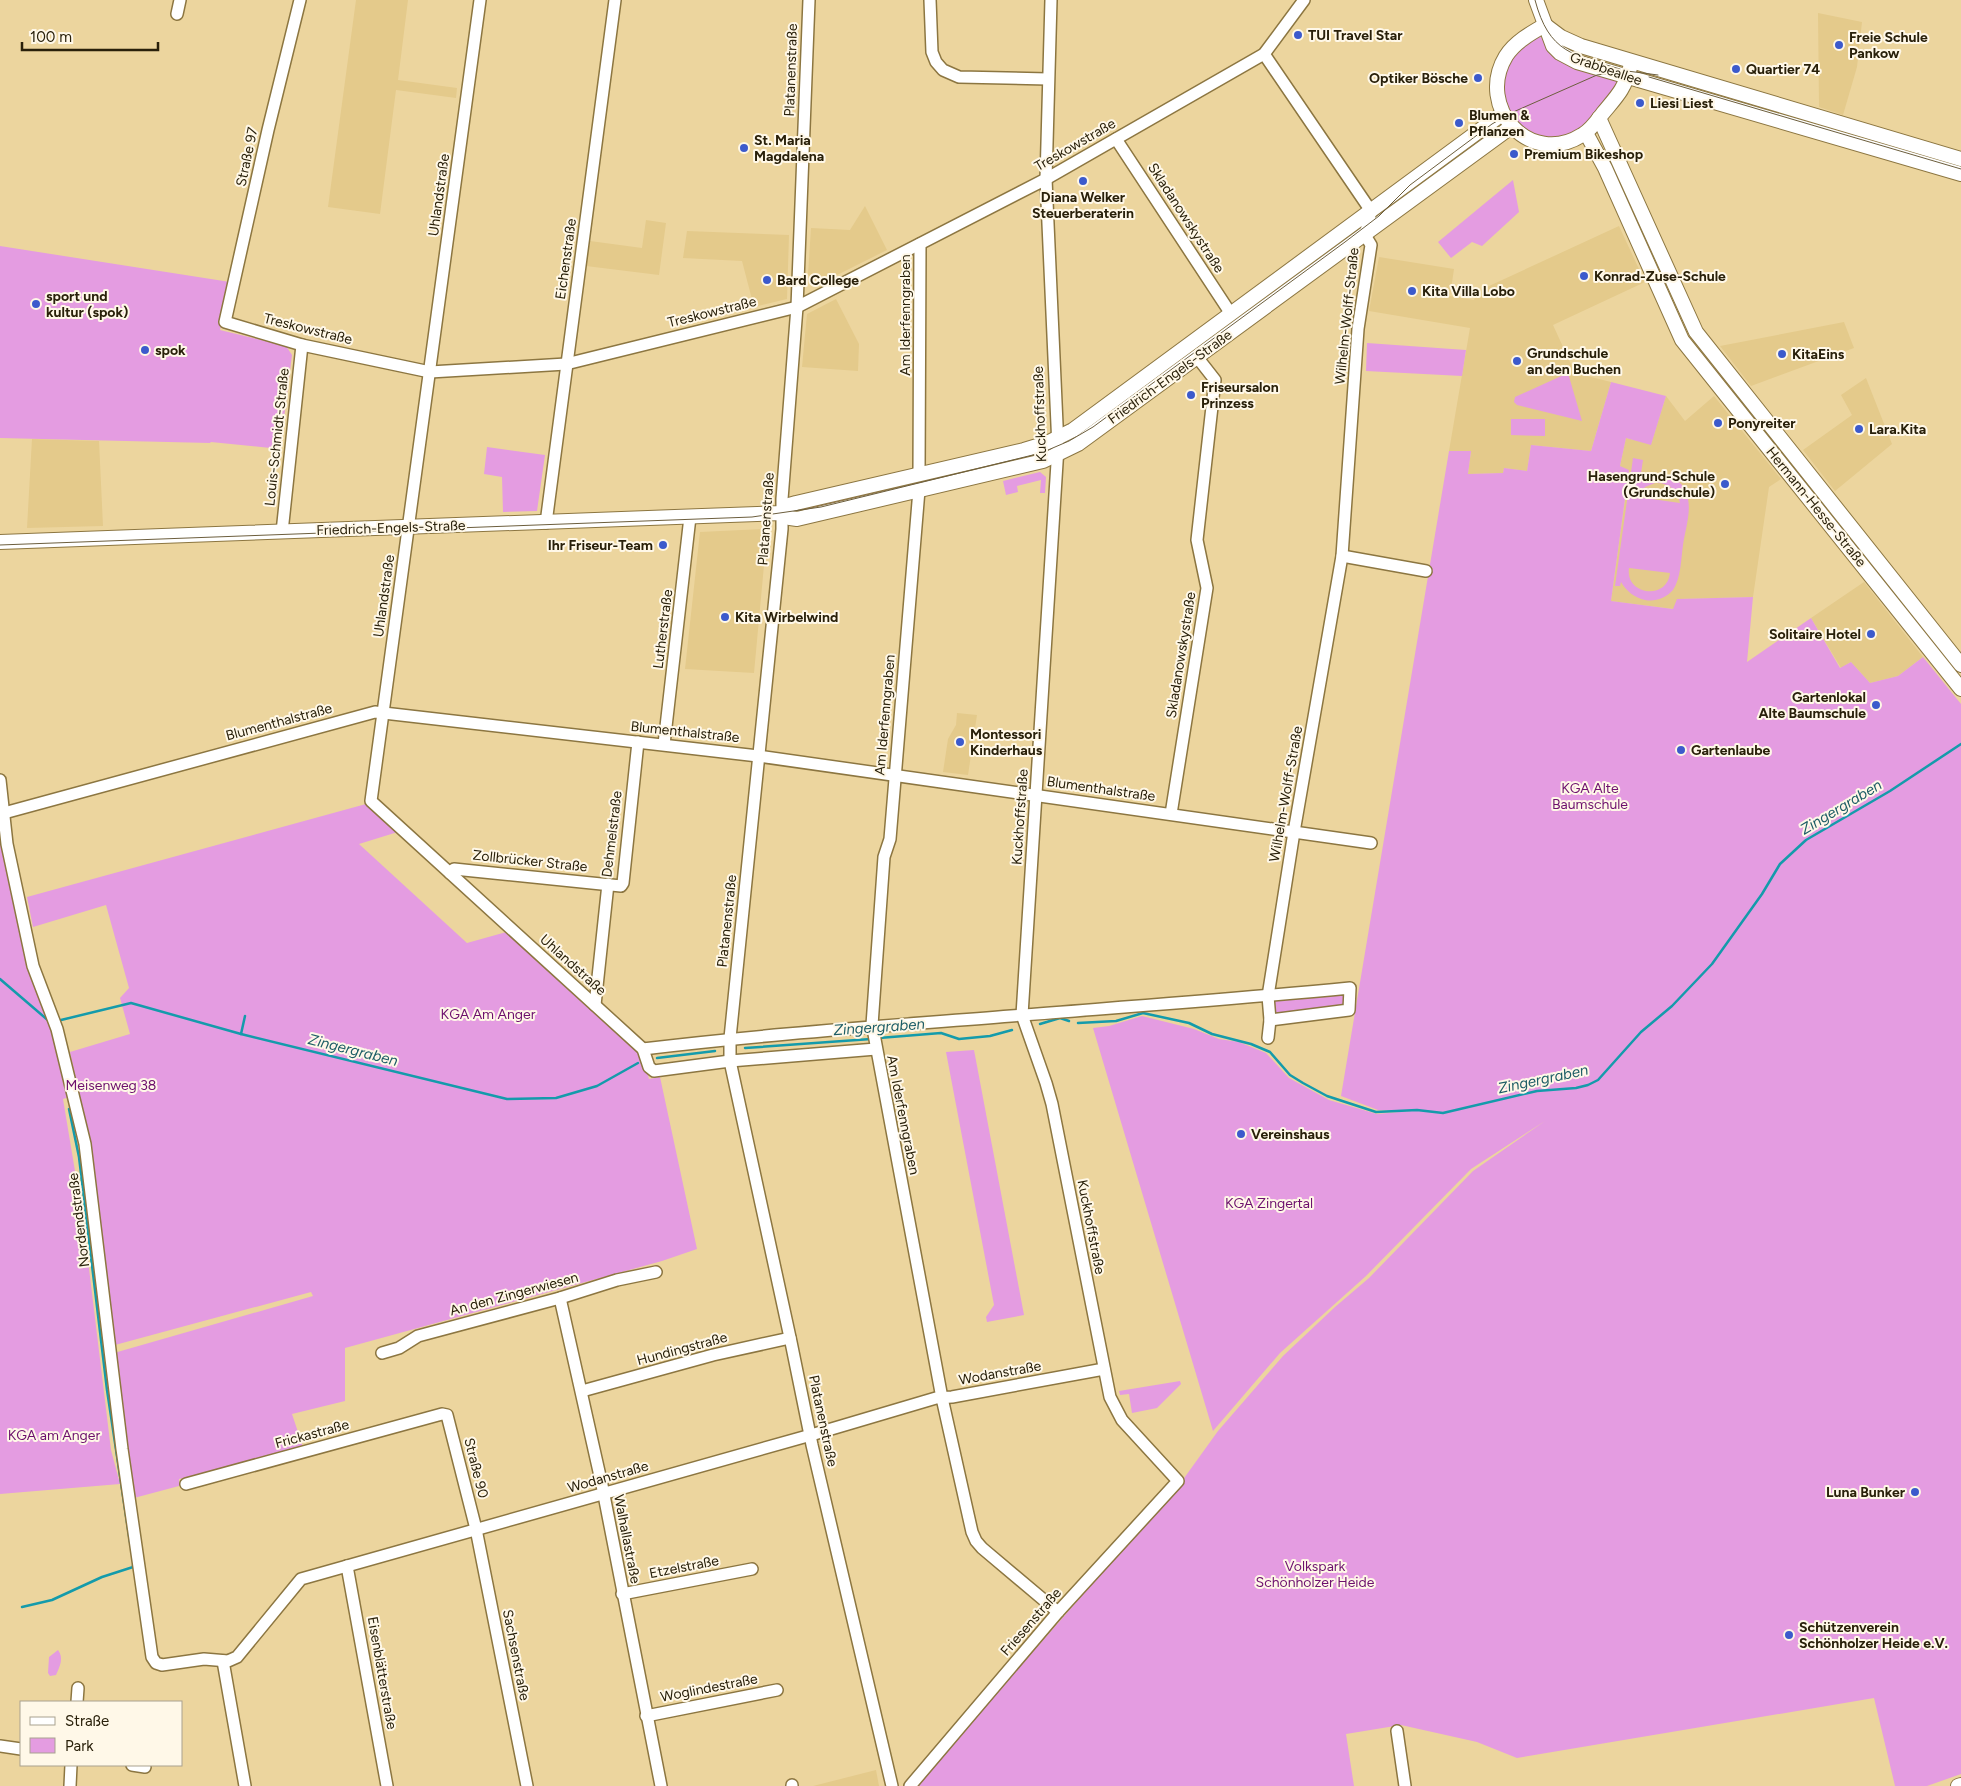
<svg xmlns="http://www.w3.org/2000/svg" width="1961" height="1786" viewBox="0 0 1961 1786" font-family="Figtree,sans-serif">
  <rect width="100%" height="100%" fill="#ecd59e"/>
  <g fill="#e4ca8b">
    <path d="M 356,0 L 408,0 L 398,80 L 457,88 L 456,98 L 396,90 L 380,214 L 328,207 Z"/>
    <path d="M 1818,13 L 1862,22 L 1857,67 L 1843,115 L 1819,107 Z"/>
    <path d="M 865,206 L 887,250 L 821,283 L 808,275 L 811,228 L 850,230 Z"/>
    <path d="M 646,220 L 666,223 L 659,275 L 586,266 L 590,241 L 642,248 Z"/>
    <path d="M 1619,226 L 1645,282 L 1553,325 L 1575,373 L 1611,382 L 1591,451 L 1531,445 L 1527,471 L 1504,468 L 1503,473 L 1468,474 L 1471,451 L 1449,451 L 1470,328 L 1369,311 L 1379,257 L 1454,269 L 1450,296 L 1474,300 L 1476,292 Z"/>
    <path d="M 687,231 L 789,235 L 787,299 L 754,307 L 742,261 L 683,258 Z"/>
    <path d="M 836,299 L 859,344 L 858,371 L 802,367 L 807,314 Z"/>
    <path d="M 1844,322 L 1854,348 L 1751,386 L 1720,346 Z"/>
    <path d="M 1866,378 L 1892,444 L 1835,491 L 1803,450 L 1852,415 L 1841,395 Z"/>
    <path d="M 1666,396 L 1685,421 L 1714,396 L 1781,479 L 1769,487 L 1753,597 L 1678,599 L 1674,609 L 1611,601 L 1629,471 L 1620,466 L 1626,438 L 1651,444 Z"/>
    <path d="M 32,439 L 99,441 L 103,526 L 27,528 Z"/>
    <path d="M 763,529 L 767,533 L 754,673 L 685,669 L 700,532 Z"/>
    <path d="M 1864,582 L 1923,657 L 1898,676 L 1870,683 L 1851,662 L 1841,668 L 1811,618 Z"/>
    <path d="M 957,713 L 977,715 L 968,775 L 943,772 L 948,739 L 956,725 Z"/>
    <path d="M 876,1770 L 879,1786 L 813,1786 Z"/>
  </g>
  <g fill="#e49ce1" fill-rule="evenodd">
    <path d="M 1537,36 L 1540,36 L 1550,49 L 1615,78 L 1618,81 C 1615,93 1602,106 1593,115 C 1585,124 1578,132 1566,136 C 1561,138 1556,137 1551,137 C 1513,136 1492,94 1508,61 C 1514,50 1527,41 1537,36 Z"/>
    <path d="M 1513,180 L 1519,212 L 1482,246 L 1472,242 L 1451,258 L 1438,242 Z"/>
    <path d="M 0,246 L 230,282 L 220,330 L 286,346 L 292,355 L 280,449 L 211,442 L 210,443 L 0,438 Z"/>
    <path d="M 1367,343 L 1466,350 L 1462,376 L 1366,371 Z"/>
    <path d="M 1568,373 L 1582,421 L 1517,405 L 1514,402 L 1515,397 Z"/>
    <path d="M 1611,382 L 1666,396 L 1651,445 L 1626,438 L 1620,466 L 1629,470 L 1611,601 L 1673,609 L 1677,599 L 1753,597 L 1747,662 L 1811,618 L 1840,668 L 1851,662 L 1870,683 L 1898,676 L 1923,657 L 1961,704 L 1961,1774 L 1927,1786 L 1895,1786 L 1874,1698 L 1517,1758 L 1477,1742 L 1401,1725 L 1346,1734 L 1354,1786 L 916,1786 L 1182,1481 L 1218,1431 L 1283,1356 L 1335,1307 L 1369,1278 L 1473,1171 L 1545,1121 L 1471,1169 L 1366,1276 L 1280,1353 L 1213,1431 L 1093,1028 L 1109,1026 L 1142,1016 L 1194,1029 L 1219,1039 L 1239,1042 L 1266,1053 L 1289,1078 L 1329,1100 L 1377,1114 L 1410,1111 L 1378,1110 L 1341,1096 L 1449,451 L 1471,451 L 1468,474 L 1503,473 L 1504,468 L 1527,471 L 1531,445 L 1591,451 Z"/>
    <path d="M 1511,419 L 1545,419 L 1545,436 L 1511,435 Z"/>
    <path d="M 487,447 L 545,455 L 537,511 L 503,512 L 502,477 L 484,474 Z"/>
    <path d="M 1633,458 L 1643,460 L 1640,480 C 1658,470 1685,475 1688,499 C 1691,513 1685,531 1683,545 C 1681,559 1681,578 1673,590 C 1666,598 1655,602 1645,600 C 1635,598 1626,591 1621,582 L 1620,586 L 1615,586 ZM 1655,483 C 1668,482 1678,490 1680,503 L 1638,497 L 1645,487 ZM 1629,568 L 1670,573 C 1667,601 1625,595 1629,568 Z"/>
    <path d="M 1040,472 L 1046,477 L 1045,493 L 1040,493 L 1041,480 L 1017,486 L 1018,492 L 1006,495 L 1003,481 Z"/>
    <path d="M 933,475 L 935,483 L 814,512 L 813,508 L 799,510 L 798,506 Z"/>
    <path d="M 366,804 L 372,806 L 401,831 L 359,844 L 467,943 L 510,931 L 643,1056 L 649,1079 L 660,1077 L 697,1249 L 662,1261 L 345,1348 L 345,1401 L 292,1414 L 303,1447 L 179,1479 L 179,1486 L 134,1498 L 114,1353 L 313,1296 L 311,1292 L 115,1345 L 91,1149 L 70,1052 L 130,1034 L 120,998 L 129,988 L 106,905 L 33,927 L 27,897 Z"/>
    <path d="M 0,836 L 14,904 L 33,979 L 54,1033 L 69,1097 L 63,1099 L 83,1219 L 111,1450 L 120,1484 L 0,1494 Z"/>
    <path d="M 1347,991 L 1346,1008 L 1275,1015 L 1274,1000 Z"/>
    <path d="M 974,1050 L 1024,1315 L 987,1322 L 986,1317 L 994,1305 L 946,1052 Z"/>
    <path d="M 1180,1381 L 1181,1384 L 1157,1408 L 1132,1413 L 1129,1394 L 1120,1395 L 1119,1391 Z"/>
    <path d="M 58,1650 C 64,1658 60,1666 56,1675 L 50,1676 L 48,1673 L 49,1657 Z"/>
  </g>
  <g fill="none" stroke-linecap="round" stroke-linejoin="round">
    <g stroke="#149bab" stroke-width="2.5">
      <path d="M 0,979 L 50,1022"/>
      <path d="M 61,1020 L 131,1003 L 241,1034 L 507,1099 L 556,1098 L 597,1086 L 638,1063"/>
      <path d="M 1078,1023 L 1116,1021 L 1143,1013 L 1189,1023 L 1212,1034 L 1251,1044 L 1270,1052 L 1290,1075 L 1303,1083 L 1327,1096 L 1376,1112 L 1417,1110 L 1443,1113 L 1537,1091 L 1576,1088 L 1588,1085 L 1598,1080 L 1641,1032 L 1672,1006 L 1712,964 L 1762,894 L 1780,864 L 1806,840 L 1890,791 L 1961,744"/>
      <path d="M 1040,1024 L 1060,1018 L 1069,1021"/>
      <path d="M 241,1034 L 245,1016"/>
      <path d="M 879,1038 L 941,1033 L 959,1039 L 990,1036 L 1012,1030"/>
      <path d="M 745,1048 L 871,1039"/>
      <path d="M 657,1058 L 715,1051"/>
      <path d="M 69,1109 L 79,1157 L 107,1390 L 130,1542"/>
      <path d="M 22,1607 L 52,1600 L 102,1577 L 133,1567 L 133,1565"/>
    </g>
    <g stroke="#8c7641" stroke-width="14">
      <g id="minor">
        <path d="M 300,0 L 268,130 L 225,322 L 302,345 L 430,372 L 566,364 L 797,307 L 1046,179 L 1264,54 L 1304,0"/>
        <path d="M 480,0 L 371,801 L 643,1049 L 649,1067 L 654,1071 L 730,1061 L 876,1049"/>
        <path d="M 809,0 L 797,307 L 782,499 L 782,529 L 730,1038 L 730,1061 L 791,1342 L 812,1445 L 892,1786"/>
        <path d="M 930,0 L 932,52 L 936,62 L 943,70 L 959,77 L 1048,79"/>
        <path d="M 177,14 L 180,0"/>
        <path d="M 1264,54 L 1371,211 L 1365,235 L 1371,245 L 1358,329 L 1342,556 L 1294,832 L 1268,996 L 1270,1020 L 1268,1038"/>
        <path d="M 1116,139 L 1231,314"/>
        <path d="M 919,475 L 920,244"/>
        <path d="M 919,490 L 890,839 L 884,857 L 872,1025 L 874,1034 L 942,1398 L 972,1532 L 976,1541 L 982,1548 L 1058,1612"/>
        <path d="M 546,523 L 615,0"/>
        <path d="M 282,532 L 302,345"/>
        <path d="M 1342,556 L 1426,571"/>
        <path d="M 664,744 L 690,517"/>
        <path d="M 0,780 L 7,844 L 33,966 L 57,1029 L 85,1144 L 122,1449 L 152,1657 L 156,1663 L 162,1665 L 204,1659 L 228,1661 L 237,1657 L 301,1579 L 811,1435 L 936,1398 L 952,1397 L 1104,1369"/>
        <path d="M 4,813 L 375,712 L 758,756 L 1371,843"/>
        <path d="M 1171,814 L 1207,588 L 1197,540 L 1215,380 L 1197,357"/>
        <path d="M 450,873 L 454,869 L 621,886 L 623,883 L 638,742"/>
        <path d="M 595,1005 L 608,884"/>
        <path d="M 643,1049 C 766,1034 888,1026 1011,1016 C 1124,1007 1237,999 1350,988 L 1349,1010 L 1270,1020"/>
        <path d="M 560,1298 L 602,1485 L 661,1786"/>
        <path d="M 382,1353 L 399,1348 L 418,1336 L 560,1298 L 617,1280 L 656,1272"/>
        <path d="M 582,1391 L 713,1355 L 790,1338"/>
        <path d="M 186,1484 L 442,1414 L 447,1415 L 476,1529 L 527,1786"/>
        <path d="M 347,1566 L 387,1786"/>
        <path d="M 622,1594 L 752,1569"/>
        <path d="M 223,1661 L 245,1786"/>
        <path d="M 77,1702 L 78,1688"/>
        <path d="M 646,1716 L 777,1690"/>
        <path d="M 1397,1731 L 1405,1786"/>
        <path d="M 0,1746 L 21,1749"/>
        <path d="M 132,1765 L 145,1767"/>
        <path d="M 792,1785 L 792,1786"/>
        <path d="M 70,1786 L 71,1765"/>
        <path d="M 910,1786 L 1058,1612 L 1178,1481 L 1122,1420 L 1110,1397 L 1052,1104 L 1046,1083 L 1022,1015 L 1058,447 L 1046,179 L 1051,0"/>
      </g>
    </g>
    <g stroke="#8c7641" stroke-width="16">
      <g id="major">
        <path d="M 1536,0 L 1553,46 L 1560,53 L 1577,62 L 1961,174"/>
        <path d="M 1545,25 L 1561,37 L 1581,46 L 1961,159"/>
        <path d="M 1545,25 C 1531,33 1515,42 1506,56 C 1475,107 1530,168 1582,135 C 1591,130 1597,121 1603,113 C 1617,96 1624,90 1630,68"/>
        <path d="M 1599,118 L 1696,332 L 1961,665"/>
        <path d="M 1586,133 L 1605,168 L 1682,340 L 1961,689"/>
        <path d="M 782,513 L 789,505 L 796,503 L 1024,450 L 1047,443 L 1073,430 L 1502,114"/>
        <path d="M 0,542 L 782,513 L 790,518 L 797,519 L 1043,461 L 1078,444 L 1511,127"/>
        <path d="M 1958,1786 L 1961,1785"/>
      </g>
    </g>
    <use href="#minor" stroke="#fff" stroke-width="11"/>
    <use href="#major" stroke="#fff" stroke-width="14"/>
    <g stroke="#6c5e3d" stroke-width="1">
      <path d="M 1535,0 C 1549,53 1573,55 1620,69"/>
      <path d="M 1649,77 L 1961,169"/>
      <path d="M 0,545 L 752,517 L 821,507 L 1041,453 L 1069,441 L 1093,427 L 1345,242 L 1379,216 L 1410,185 L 1492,124 L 1511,113 L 1597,75 L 1627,71 L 1658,75"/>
    </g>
  </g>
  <g fill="#3c5acc" stroke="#fff8e8" stroke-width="2">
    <circle cx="1298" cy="35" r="5"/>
    <circle cx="1839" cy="45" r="5"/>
    <circle cx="1736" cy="69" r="5"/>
    <circle cx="1478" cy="78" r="5"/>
    <circle cx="1640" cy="103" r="5"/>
    <circle cx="1459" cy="123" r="5"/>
    <circle cx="744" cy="148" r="5"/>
    <circle cx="1514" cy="154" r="5"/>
    <circle cx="1083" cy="181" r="5"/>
    <circle cx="1584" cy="276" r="5"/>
    <circle cx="767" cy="280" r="5"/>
    <circle cx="1412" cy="291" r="5"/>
    <circle cx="36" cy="304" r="5"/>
    <circle cx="145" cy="350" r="5"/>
    <circle cx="1782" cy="354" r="5"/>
    <circle cx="1517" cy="361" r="5"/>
    <circle cx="1191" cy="395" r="5"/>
    <circle cx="1718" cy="423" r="5"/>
    <circle cx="1859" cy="429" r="5"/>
    <circle cx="1725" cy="484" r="5"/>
    <circle cx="663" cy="545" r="5"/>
    <circle cx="725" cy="617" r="5"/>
    <circle cx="1871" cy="634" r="5"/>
    <circle cx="1876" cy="705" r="5"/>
    <circle cx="960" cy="742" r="5"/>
    <circle cx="1681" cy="750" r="5"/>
    <circle cx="1241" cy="1134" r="5"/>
    <circle cx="1915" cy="1492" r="5"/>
    <circle cx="1789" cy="1635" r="5"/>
  </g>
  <g text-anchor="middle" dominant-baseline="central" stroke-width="4" stroke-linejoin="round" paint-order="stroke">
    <g font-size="14" font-weight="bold" fill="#29200a" stroke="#fff8e8" text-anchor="start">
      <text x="1308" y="35">TUI Travel Star</text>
      <text x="1849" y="37">Freie Schule<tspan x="1849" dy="16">Pankow</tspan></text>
      <text x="1746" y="69">Quartier 74</text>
      <text x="1468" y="78" text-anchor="end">Optiker Bösche</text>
      <text x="1650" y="103">Liesi Liest</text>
      <text x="1469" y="115">Blumen &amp;<tspan x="1469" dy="16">Pflanzen</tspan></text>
      <text x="754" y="140">St. Maria<tspan x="754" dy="16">Magdalena</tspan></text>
      <text x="1524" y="154">Premium Bikeshop</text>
      <text x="1083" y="197" text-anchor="middle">Diana Welker<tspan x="1083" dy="16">Steuerberaterin</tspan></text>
      <text x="1594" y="276">Konrad-Zuse-Schule</text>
      <text x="777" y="280">Bard College</text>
      <text x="1422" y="291">Kita Villa Lobo</text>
      <text x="46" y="296">sport und<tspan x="46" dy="16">kultur (spok)</tspan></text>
      <text x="155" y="350">spok</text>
      <text x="1527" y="353">Grundschule<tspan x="1527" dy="16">an den Buchen</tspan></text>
      <text x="1792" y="354">KitaEins</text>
      <text x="1201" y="387">Friseursalon<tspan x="1201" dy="16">Prinzess</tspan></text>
      <text x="1728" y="423">Ponyreiter</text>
      <text x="1869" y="429">Lara.Kita</text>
      <text x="1715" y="476" text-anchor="end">Hasengrund-Schule<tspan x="1715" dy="16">(Grundschule)</tspan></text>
      <text x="653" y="545" text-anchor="end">Ihr Friseur-Team</text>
      <text x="735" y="617">Kita Wirbelwind</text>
      <text x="1861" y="634" text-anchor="end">Solitaire Hotel</text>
      <text x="1866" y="697" text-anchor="end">Gartenlokal<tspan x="1866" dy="16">Alte Baumschule</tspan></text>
      <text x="970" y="734">Montessori<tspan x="970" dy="16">Kinderhaus</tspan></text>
      <text x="1691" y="750">Gartenlaube</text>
      <text x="1251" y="1134">Vereinshaus</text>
      <text x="1905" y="1492" text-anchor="end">Luna Bunker</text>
      <text x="1799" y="1627">Schützenverein<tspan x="1799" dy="16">Schönholzer Heide e.V.</tspan></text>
    </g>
    <g font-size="14" fill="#29200a" stroke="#fff8e8">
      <text transform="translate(1606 69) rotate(19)">Grabbeallee</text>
      <text transform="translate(791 70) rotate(-88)">Platanenstraße</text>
      <text transform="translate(1075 145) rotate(-30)">Treskowstraße</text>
      <text transform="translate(247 157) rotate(-78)">Straße 97</text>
      <text transform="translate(439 195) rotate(-82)">Uhlandstraße</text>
      <text transform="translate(1186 218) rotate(57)">Skladanowskystraße</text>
      <text transform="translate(566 259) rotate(-82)">Eichenstraße</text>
      <text transform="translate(712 312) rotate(-14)">Treskowstraße</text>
      <text transform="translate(905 315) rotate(-90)">Am Iderfenngraben</text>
      <text transform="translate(1347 316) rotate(-84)">Wilhelm-Wolff-Straße</text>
      <text transform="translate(308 329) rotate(14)">Treskowstraße</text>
      <text transform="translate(1170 377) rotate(-36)">Friedrich-Engels-Straße</text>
      <text transform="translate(1040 414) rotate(-92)">Kuckhoffstraße</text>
      <text transform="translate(277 437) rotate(-84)">Louis-Schmidt-Straße</text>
      <text transform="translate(1816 507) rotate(51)">Hermann-Hesse-Straße</text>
      <text transform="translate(766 519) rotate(-86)">Platanenstraße</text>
      <text transform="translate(391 528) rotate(-2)">Friedrich-Engels-Straße</text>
      <text transform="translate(384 596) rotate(-82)">Uhlandstraße</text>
      <text transform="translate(663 629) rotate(-83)">Lutherstraße</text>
      <text transform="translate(1181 655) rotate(-81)">Skladanowskystraße</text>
      <text transform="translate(885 715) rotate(-85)">Am Iderfenngraben</text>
      <text transform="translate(279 722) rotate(-15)">Blumenthalstraße</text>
      <text transform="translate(685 732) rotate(6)">Blumenthalstraße</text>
      <text transform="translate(1101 789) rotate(8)">Blumenthalstraße</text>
      <text transform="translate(1286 794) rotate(-80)">Wilhelm-Wolff-Straße</text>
      <text transform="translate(1020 817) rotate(-86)">Kuckhoffstraße</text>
      <text transform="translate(612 834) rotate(-83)">Dehmelstraße</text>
      <text transform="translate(530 861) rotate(6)">Zollbrücker Straße</text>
      <text transform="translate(727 921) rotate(-84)">Platanenstraße</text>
      <text transform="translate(573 965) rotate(42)">Uhlandstraße</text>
      <text transform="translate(903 1115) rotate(79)">Am Iderfenngraben</text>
      <text transform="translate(79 1220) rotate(-97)">Nordendstraße</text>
      <text transform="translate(1091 1227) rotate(79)">Kuckhoffstraße</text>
      <text transform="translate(514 1294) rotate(-15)">An den Zingerwiesen</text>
      <text transform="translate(682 1349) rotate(-15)">Hundingstraße</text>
      <text transform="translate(1000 1373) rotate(-10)">Wodanstraße</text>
      <text transform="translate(823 1421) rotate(78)">Platanenstraße</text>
      <text transform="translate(312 1434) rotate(-15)">Frickastraße</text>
      <text transform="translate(476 1468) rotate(76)">Straße 90</text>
      <text transform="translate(608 1477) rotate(-16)">Wodanstraße</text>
      <text transform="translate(627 1539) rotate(79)">Walhallastraße</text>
      <text transform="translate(684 1567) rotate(-11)">Etzelstraße</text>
      <text transform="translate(1031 1622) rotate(-49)">Friesenstraße</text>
      <text transform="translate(516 1655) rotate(79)">Sachsenstraße</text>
      <text transform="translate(382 1673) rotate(80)">Eisenblätterstraße</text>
      <text transform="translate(709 1688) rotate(-11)">Woglindestraße</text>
    </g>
    <g font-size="14" fill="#6d106d" stroke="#fff8e8">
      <text x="1590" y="788">KGA Alte<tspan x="1590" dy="16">Baumschule</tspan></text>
      <text x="488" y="1014">KGA Am Anger</text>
      <text x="111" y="1085">Meisenweg 38</text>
      <text x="1269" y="1203">KGA Zingertal</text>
      <text x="54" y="1435">KGA am Anger</text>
      <text x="1315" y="1566">Volkspark<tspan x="1315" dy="16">Schönholzer Heide</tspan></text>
    </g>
    <g font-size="15" font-style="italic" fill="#1c5c65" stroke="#fff8e8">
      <text transform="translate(1841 807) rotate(-31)">Zingergraben</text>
      <text transform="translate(879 1027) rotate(-4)">Zingergraben</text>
      <text transform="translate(353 1050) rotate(14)">Zingergraben</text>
      <text transform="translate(1543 1079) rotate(-12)">Zingergraben</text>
    </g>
  </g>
  <rect x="20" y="1701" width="162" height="65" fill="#fff8e8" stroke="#a9a28f"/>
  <rect x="30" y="1717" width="25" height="8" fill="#ffffff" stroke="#a9a28f"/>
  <text x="65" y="1726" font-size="15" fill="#29200a">Straße</text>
  <rect x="30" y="1738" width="25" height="15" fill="#e49ce1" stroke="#a9a28f"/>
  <text x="65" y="1751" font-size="15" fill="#29200a">Park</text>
  <path d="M22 42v8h136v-8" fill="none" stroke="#29200a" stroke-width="2.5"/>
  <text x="30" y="42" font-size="15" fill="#29200a" stroke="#fff8e8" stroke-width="4" paint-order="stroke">100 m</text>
</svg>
